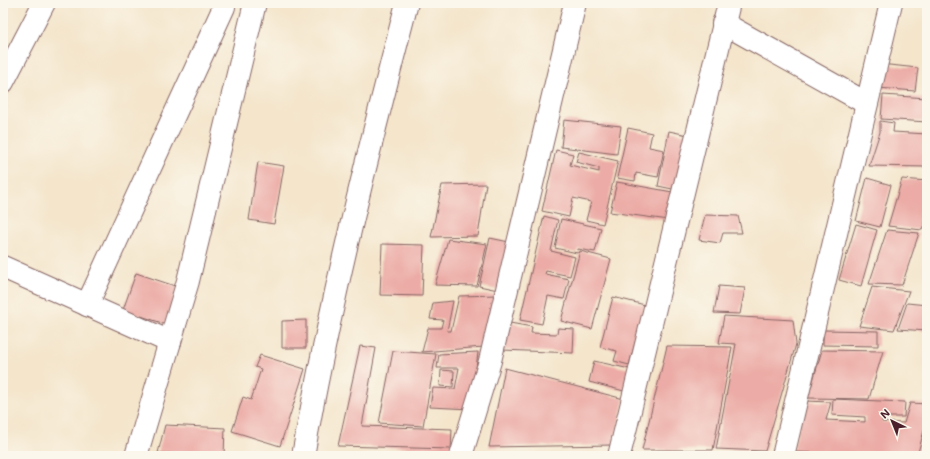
<svg xmlns="http://www.w3.org/2000/svg" width="930" height="459" viewBox="0 0 930 459" font-family="Mali,sans-serif">
  <rect width="100%" height="100%" fill="#fbf7ec"/>
  <filter id="ink" filterUnits="userSpaceOnUse"><feTurbulence type="fractalNoise" baseFrequency=".025" numOctaves="2"/><feDisplacementMap in="SourceGraphic" scale="8" xChannelSelector="R" yChannelSelector="G"/><feConvolveMatrix kernelMatrix="1 2 1 2 8 2 1 2 1" color-interpolation-filters="sRGB"/></filter>
  <filter id="wash" filterUnits="userSpaceOnUse"><feTurbulence type="fractalNoise" baseFrequency=".012" numOctaves="4" result="noise"/><feDisplacementMap in="SourceGraphic" scale="16" xChannelSelector="R" yChannelSelector="G"/><feGaussianBlur stdDeviation="0.9" result="paint"/><feColorMatrix in="noise" values="0 0 0 0 0 0 0 0 0 0 0 0 0 0 0 0 0 1.4 0 .05"/><feComposite in="paint" operator="in"/></filter>
  <g filter="url(#wash)">
    <rect width="100%" height="100%" fill="#f4e5cb"/>
    <g id="blocks">
      <g fill="#ecaba6">
        <path d="M 880,64 L 918,68 L 915,91 L 878,88 Z"/>
        <path d="M 883,95 L 927,98 L 927,122 L 881,119 Z"/>
        <path d="M 564,120 L 621,126 L 617,154 L 561,147 Z"/>
        <path d="M 880,121 L 894,123 L 893,132 L 927,134 L 927,167 L 869,166 L 880,132 Z"/>
        <path d="M 628,128 L 652,133 L 649,147 L 664,150 L 658,177 L 636,173 L 635,181 L 617,178 Z"/>
        <path d="M 669,131 L 688,135 L 677,190 L 658,186 Z"/>
        <path d="M 556,150 L 573,154 L 570,165 L 599,172 L 599,168 L 576,162 L 579,152 L 618,161 L 603,224 L 586,220 L 591,202 L 573,198 L 569,217 L 542,211 Z"/>
        <path d="M 258,162 L 284,166 L 274,224 L 249,220 Z"/>
        <path d="M 867,178 L 891,185 L 880,227 L 856,221 Z"/>
        <path d="M 902,179 L 927,181 L 927,214 L 922,230 L 888,226 Z"/>
        <path d="M 617,182 L 678,193 L 669,220 L 610,212 Z"/>
        <path d="M 486,184 L 478,236 L 431,237 L 442,185 Z"/>
        <path d="M 705,215 L 738,216 L 742,233 L 723,233 L 720,243 L 699,240 Z"/>
        <path d="M 544,216 L 558,220 L 551,251 L 575,257 L 570,276 L 546,271 L 545,274 L 569,279 L 564,299 L 548,296 L 542,324 L 520,320 Z"/>
        <path d="M 561,219 L 601,228 L 595,252 L 578,249 L 577,253 L 555,248 Z"/>
        <path d="M 856,224 L 877,230 L 861,286 L 839,280 Z"/>
        <path d="M 887,230 L 919,233 L 902,285 L 869,284 Z"/>
        <path d="M 490,238 L 509,242 L 498,290 L 479,286 Z"/>
        <path d="M 448,239 L 487,244 L 477,286 L 435,285 Z"/>
        <path d="M 382,244 L 424,245 L 422,296 L 380,295 Z"/>
        <path d="M 580,251 L 611,259 L 592,329 L 561,321 Z"/>
        <path d="M 136,273 L 178,287 L 165,324 L 123,310 Z"/>
        <path d="M 719,286 L 745,288 L 740,314 L 714,313 Z"/>
        <path d="M 872,287 L 909,291 L 894,330 L 859,326 Z"/>
        <path d="M 498,295 L 483,347 L 422,352 L 428,328 L 441,328 L 443,320 L 430,319 L 433,303 L 453,301 L 447,331 L 451,331 L 459,296 Z"/>
        <path d="M 613,297 L 645,305 L 629,365 L 614,361 L 617,351 L 600,347 Z"/>
        <path d="M 907,303 L 927,305 L 927,331 L 898,329 Z"/>
        <path d="M 724,316 L 793,320 L 796,344 L 765,451 L 716,449 L 736,344 L 719,343 Z"/>
        <path d="M 306,320 L 306,348 L 282,348 L 282,321 Z"/>
        <path d="M 510,323 L 532,327 L 531,333 L 557,334 L 558,328 L 574,329 L 573,353 L 503,350 Z"/>
        <path d="M 823,330 L 878,331 L 878,346 L 823,345 Z"/>
        <path d="M 360,346 L 376,348 L 362,426 L 452,429 L 451,449 L 338,446 Z"/>
        <path d="M 667,346 L 732,347 L 713,450 L 642,450 Z"/>
        <path d="M 822,350 L 883,351 L 869,399 L 808,398 Z"/>
        <path d="M 393,351 L 436,354 L 423,426 L 379,423 Z"/>
        <path d="M 478,352 L 471,409 L 430,407 L 433,388 L 455,389 L 459,368 L 437,368 L 439,354 Z"/>
        <path d="M 260,355 L 305,369 L 280,446 L 232,431 L 243,397 L 251,400 L 261,369 L 255,367 Z"/>
        <path d="M 594,361 L 630,369 L 624,391 L 589,382 Z"/>
        <path d="M 505,368 L 624,399 L 614,445 L 489,447 Z"/>
        <path d="M 441,370 L 454,371 L 453,387 L 440,386 Z"/>
        <path d="M 833,399 L 905,402 L 904,417 L 882,417 L 882,422 L 904,423 L 910,403 L 927,404 L 927,420 L 917,456 L 793,452 L 805,401 L 831,402 L 826,420 L 865,422 L 865,417 L 832,415 Z"/>
        <path d="M 165,425 L 225,428 L 224,455 L 158,453 Z"/>
      </g>
    </g>
  </g>
  <g filter="url(#ink)">
    <use href="#blocks" fill-opacity="0" stroke="#866463" stroke-width="1"/>
    <g fill="none" stroke-linecap="round" stroke-linejoin="round">
      <g stroke="#866463" stroke-width="24">
        <g id="minor">
          <path d="M 723,23 L 866,103"/>
          <path d="M 3,82 L 44,3"/>
          <path d="M 3,267 L 170,342"/>
          <path d="M 87,305 L 224,7"/>
          <path d="M 136,456 L 188,281 L 255,3"/>
          <path d="M 303,456 C 330,303 368,153 407,3"/>
          <path d="M 461,456 L 490,361 L 575,3"/>
          <path d="M 619,456 L 729,3"/>
          <path d="M 783,456 L 891,3"/>
        </g>
      </g>
      <use href="#minor" stroke="#fff" stroke-width="22"/>
    </g>
  </g>
  <rect width="930" height="459" fill="none" stroke="#fbf7ec" stroke-width="16"/>
  <g transform="translate(892 421) rotate(317)" stroke="#fbf7ec" stroke-width="3" paint-order="stroke">
  <path d="M0-3L7 15L0 10L-7 15Z" fill="#4a1f2b"/>
  <text y="-6" font-size="11" font-weight="bold" text-anchor="middle" fill="#4a1f2b">N</text>
  </g>
</svg>
